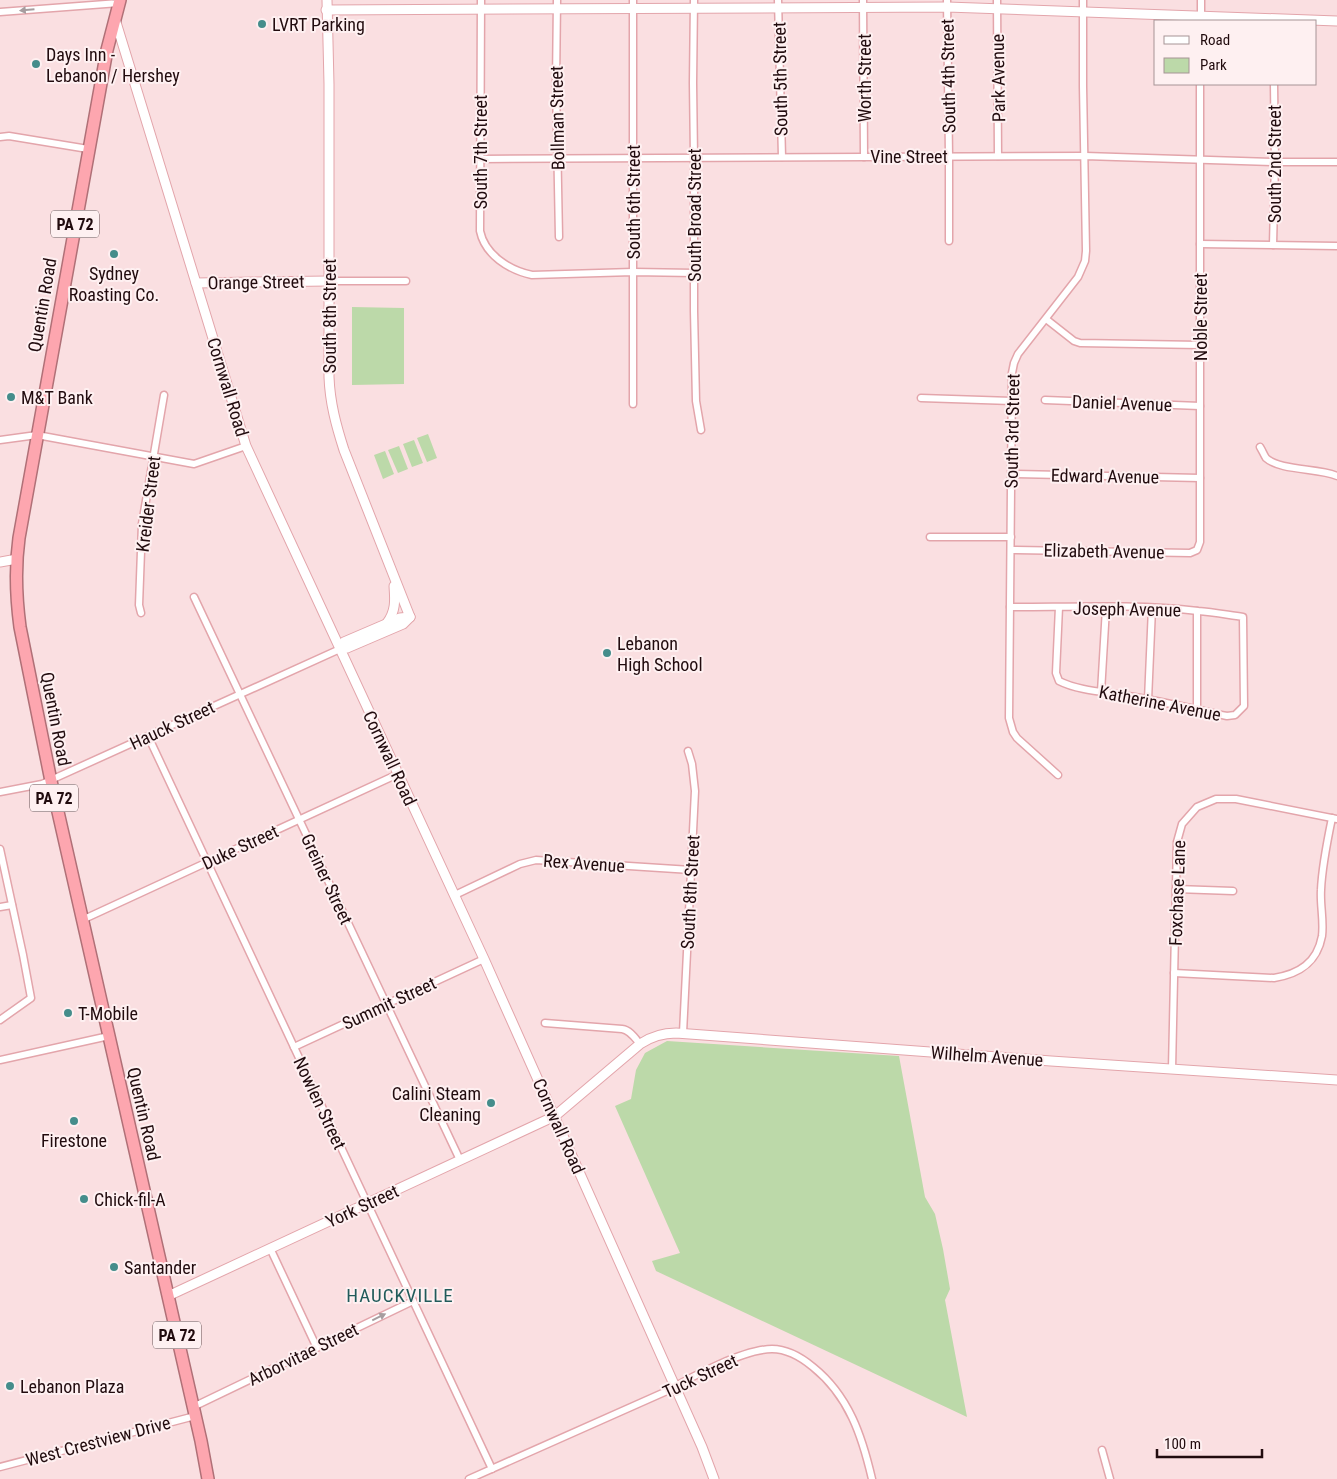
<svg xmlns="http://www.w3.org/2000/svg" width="1337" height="1479" viewBox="0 0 1337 1479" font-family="'Roboto Condensed',sans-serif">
  <rect width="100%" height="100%" fill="#fadfe1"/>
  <g fill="#bcd9a9">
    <path d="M 352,307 L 404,308 L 404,384 L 352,385 Z"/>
    <path d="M 428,434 L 437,458 L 427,462 L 417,438 Z"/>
    <path d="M 414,440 L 423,463 L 412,467 L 403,444 Z"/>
    <path d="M 399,446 L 408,469 L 398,473 L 388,450 Z"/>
    <path d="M 385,451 L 394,474 L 383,479 L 374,455 Z"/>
    <path d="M 667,1041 L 899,1056 L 925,1197 L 935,1214 L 943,1249 L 950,1289 L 945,1300 L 967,1417 L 656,1271 L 652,1261 L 680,1253 L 615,1106 L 631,1099 L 636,1070 L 645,1053 Z"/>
  </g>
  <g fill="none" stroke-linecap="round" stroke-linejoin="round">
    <g stroke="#e3a5ab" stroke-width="9">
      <g id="street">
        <path d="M 481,0 L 480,231 C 485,255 509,270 532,275 L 633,272 L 695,273"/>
        <path d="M 557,0 L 556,84 L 559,237"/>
        <path d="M 694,0 L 693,83 L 694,158 L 694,311 L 696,401 L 701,430"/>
        <path d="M 778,0 L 782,157"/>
        <path d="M 863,0 L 864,157"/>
        <path d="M 947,0 L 949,156 L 949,241"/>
        <path d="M 997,0 L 998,156"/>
        <path d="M 0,12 L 119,3"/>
        <path d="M 1201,21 L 1201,0"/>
        <path d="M 0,137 L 9,136 L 88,149"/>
        <path d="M 481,159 L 1085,156 L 1275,162 L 1337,162"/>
        <path d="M 1200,244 L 1337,246"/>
        <path d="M 1273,245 L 1275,162 L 1274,84"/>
        <path d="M 328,281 L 406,281"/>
        <path d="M 1046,319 L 1074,341 L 1080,343 L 1200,345"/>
        <path d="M 921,398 L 1012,401"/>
        <path d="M 1045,400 L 1200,406"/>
        <path d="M 633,404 L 633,0"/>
        <path d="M 0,440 L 37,435 L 194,464 L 246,446"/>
        <path d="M 1260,447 C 1262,450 1264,455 1266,458 C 1280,471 1319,468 1337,476"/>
        <path d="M 1011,474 L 1200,478"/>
        <path d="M 930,537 L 1011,537"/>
        <path d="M 1011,550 L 1190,553 L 1197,550 L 1200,542 L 1200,84"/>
        <path d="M 194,597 L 460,1160"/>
        <path d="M 1010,607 C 1072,607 1136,604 1198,611 C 1213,612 1228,615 1243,617 L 1244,706 L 1235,715 L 1227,716 C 1194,709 1161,701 1128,696 C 1106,692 1079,691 1059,681 L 1056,673 L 1059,607"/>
        <path d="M 141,613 L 139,605 L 142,524 L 164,395"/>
        <path d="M 1101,692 L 1106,608"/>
        <path d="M 1148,700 L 1152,608"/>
        <path d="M 1197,710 L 1197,611"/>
        <path d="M 148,736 L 492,1469"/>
        <path d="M 1058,775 L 1017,738 L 1013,732 L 1009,718 L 1012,373 L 1014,363 L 1018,354 L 1078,277 L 1085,261 L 1086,251 L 1083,86 L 1083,0"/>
        <path d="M 0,792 L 42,784 L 340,649"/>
        <path d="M 0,849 L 23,955 L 31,998 L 0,1020"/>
        <path d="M 1176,889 L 1233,891"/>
        <path d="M 455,895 L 520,864 L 536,860 L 691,870"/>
        <path d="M 0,907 L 12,905"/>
        <path d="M 82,920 L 398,774"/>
        <path d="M 1174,973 L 1274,978 C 1299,974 1317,963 1322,936 C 1324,921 1320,905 1321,890 C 1322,866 1327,842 1332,818"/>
        <path d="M 545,1023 L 622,1029 C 630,1030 635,1038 640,1044"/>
        <path d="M 683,1033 L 695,791 L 692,764 L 688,751"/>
        <path d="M 294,1047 L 484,959"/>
        <path d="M 0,1060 L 109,1036"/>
        <path d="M 1172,1069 L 1177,842 L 1182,824 L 1197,807 L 1216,799 L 1236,799 L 1337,819"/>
        <path d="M 270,1248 L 317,1348"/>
        <path d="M 193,1407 L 413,1301"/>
        <path d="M 1102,1450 L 1110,1479"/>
        <path d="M 0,1467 L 195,1416"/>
        <path d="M 469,1479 L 667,1391 C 691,1377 744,1349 772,1349 C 788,1349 801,1357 813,1367 C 849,1396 862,1436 872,1479"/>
      </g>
    </g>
    <g stroke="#e3a5ab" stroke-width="11">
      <g id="secondary">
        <path d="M 327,0 L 329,84 L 329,377 C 330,403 336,425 344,450 L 410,617"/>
        <path d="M 326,10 L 947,7 L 1337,21"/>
        <path d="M 115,19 L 246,446 L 484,959 L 702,1447 L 714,1479"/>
        <path d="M 196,283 L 328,281"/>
        <path d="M 0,562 L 17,559"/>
        <path d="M 387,623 C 396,611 395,600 394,586"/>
        <path d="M 340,649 L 344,642 L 400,618 L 410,617"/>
        <path d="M 340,649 L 347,648 L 403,624 L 410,617"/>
        <path d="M 168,1296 L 555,1116 L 640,1044 C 652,1036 663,1033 676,1033 L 1051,1061 L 1337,1080"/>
      </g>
    </g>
    <g stroke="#b07077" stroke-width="14">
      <path id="highway" d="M 120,0 L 107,50 L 19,538 C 15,567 16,597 20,627 L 51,781 L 201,1441 L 208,1479"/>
    </g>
    <use href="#street" stroke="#fff" stroke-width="6"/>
    <use href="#secondary" stroke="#fff" stroke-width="9"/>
    <use href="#highway" stroke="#fda6af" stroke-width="11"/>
  </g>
  <defs><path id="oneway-solid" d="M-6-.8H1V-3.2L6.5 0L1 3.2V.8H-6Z" transform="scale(1.25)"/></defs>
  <g fill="#a69d9f">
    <use href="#oneway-solid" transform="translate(27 10) rotate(175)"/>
    <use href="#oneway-solid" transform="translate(379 1317) rotate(-26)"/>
  </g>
  <g fill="#458d8b" stroke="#fef0f1" stroke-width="2">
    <circle cx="262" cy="24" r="5"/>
    <circle cx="36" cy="64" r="5"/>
    <circle cx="114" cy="254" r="5"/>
    <circle cx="11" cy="397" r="5"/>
    <circle cx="607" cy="653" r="5"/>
    <circle cx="68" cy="1013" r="5"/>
    <circle cx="491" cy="1103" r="5"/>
    <circle cx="74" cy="1121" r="5"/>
    <circle cx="84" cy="1199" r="5"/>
    <circle cx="114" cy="1267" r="5"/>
    <circle cx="10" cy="1386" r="5"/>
  </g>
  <g text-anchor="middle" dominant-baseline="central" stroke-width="4" stroke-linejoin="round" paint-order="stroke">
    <g fill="#fef0f1" stroke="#635052" stroke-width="1">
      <rect x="51" y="210.5" width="48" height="27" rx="4"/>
      <rect x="30" y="784.5" width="48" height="27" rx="4"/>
      <rect x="153" y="1321.5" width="48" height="27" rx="4"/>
    </g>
    <g font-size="16" font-weight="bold" fill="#210b0e">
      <text x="75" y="224">PA 72</text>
      <text x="54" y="798">PA 72</text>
      <text x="177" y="1335">PA 72</text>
    </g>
    <g font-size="18" fill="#210b0e" stroke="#fef0f1" text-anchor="start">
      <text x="272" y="24">LVRT Parking</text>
      <text x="46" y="54">Days Inn -<tspan x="46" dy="21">Lebanon / Hershey</tspan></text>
      <text x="114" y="273" text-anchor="middle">Sydney<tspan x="114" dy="21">Roasting Co.</tspan></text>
      <text x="21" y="397">M&amp;T Bank</text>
      <text x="617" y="643">Lebanon<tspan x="617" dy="21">High School</tspan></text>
      <text x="78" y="1013">T-Mobile</text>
      <text x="481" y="1093" text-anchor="end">Calini Steam<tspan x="481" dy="21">Cleaning</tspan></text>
      <text x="74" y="1140" text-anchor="middle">Firestone</text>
      <text x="94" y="1199">Chick-fil-A</text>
      <text x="124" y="1267">Santander</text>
      <text x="20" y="1386">Lebanon Plaza</text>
    </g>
    <g font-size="18" fill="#210b0e" stroke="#fef0f1">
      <text transform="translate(948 76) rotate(-91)">South 4th Street</text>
      <text transform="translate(864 78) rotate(-90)">Worth Street</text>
      <text transform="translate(998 78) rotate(-91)">Park Avenue</text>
      <text transform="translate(780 79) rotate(-91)">South 5th Street</text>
      <text transform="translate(557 118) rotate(-91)">Bollman Street</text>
      <text transform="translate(480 152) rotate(-90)">South 7th Street</text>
      <text x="909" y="156">Vine Street</text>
      <text transform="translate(1274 164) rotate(-90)">South 2nd Street</text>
      <text transform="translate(633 202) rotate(-90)">South 6th Street</text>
      <text transform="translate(694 215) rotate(-90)">South Broad Street</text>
      <text transform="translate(256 282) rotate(-1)">Orange Street</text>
      <text transform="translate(42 305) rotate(-80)">Quentin Road</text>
      <text transform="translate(329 316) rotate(-90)">South 8th Street</text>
      <text transform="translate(1200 317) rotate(-90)">Noble Street</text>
      <text transform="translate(228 387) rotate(73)">Cornwall Road</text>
      <text transform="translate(1122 403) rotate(2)">Daniel Avenue</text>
      <text transform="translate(1012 431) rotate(-89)">South 3rd Street</text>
      <text transform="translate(1105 476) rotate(1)">Edward Avenue</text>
      <text transform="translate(148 504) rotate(-83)">Kreider Street</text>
      <text transform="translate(1104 551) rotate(1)">Elizabeth Avenue</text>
      <text transform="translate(1127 609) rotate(1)">Joseph Avenue</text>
      <text transform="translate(1160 703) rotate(11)">Katherine Avenue</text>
      <text transform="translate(56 719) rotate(79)">Quentin Road</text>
      <text transform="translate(172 725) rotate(-25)">Hauck Street</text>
      <text transform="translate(390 758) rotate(65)">Cornwall Road</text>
      <text transform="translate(240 847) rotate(-25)">Duke Street</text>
      <text transform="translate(584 863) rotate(4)">Rex Avenue</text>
      <text transform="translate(327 879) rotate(65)">Greiner Street</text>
      <text transform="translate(690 892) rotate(-87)">South 8th Street</text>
      <text transform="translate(1177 893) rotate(-88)">Foxchase Lane</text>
      <text transform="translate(389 1003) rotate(-25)">Summit Street</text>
      <text transform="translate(987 1056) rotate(4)">Wilhelm Avenue</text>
      <text transform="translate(320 1103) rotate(65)">Nowlen Street</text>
      <text transform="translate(144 1114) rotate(77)">Quentin Road</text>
      <text transform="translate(559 1126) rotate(66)">Cornwall Road</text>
      <text transform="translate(362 1206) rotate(-25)">York Street</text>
      <text transform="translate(303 1354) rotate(-26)">Arborvitae Street</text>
      <text transform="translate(700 1376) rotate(-25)">Tuck Street</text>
      <text transform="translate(98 1441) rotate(-15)">West Crestview Drive</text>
    </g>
    <g font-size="19" letter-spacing="1" fill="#215b5a" stroke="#fef0f1">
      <text x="400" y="1295">HAUCKVILLE</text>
    </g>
  </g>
  <rect x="1154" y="20" width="162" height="65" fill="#fef0f1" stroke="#a69496"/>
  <rect x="1164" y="36" width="25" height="8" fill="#ffffff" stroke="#a69496"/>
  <text x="1200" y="45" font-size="15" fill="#210b0e">Road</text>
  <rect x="1164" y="58" width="25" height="15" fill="#bcd9a9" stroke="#a69496"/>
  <text x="1200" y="70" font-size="15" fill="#210b0e">Park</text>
  <path d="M1157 1449v8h105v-8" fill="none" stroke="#210b0e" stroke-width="2.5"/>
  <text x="1164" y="1449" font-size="15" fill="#210b0e" stroke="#fef0f1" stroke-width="4" paint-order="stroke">100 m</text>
</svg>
